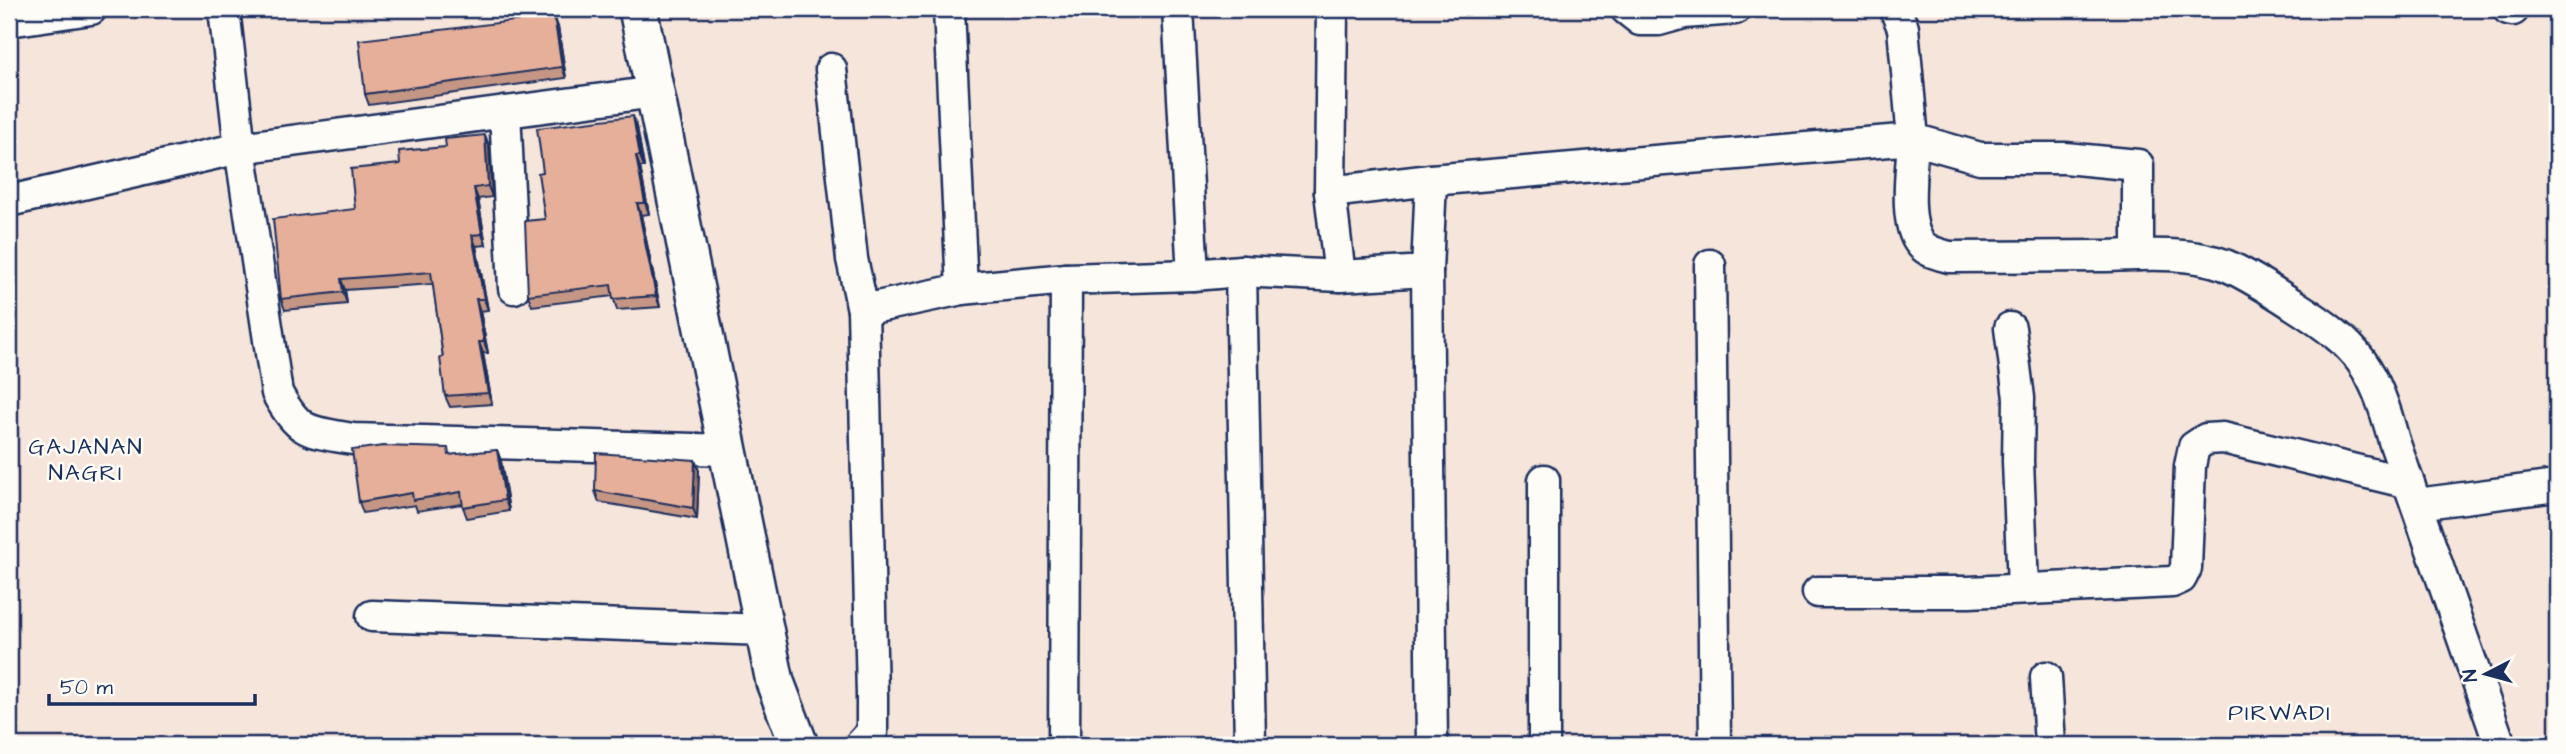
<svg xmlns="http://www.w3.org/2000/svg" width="2566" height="754" viewBox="0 0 2566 754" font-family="'Architects Daughter',sans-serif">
  <rect width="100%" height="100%" fill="#f6e5db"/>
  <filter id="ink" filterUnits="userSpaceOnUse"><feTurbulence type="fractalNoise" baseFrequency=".0143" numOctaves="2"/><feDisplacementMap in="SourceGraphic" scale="14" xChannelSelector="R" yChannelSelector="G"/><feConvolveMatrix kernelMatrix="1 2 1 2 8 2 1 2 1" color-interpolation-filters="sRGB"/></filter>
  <g filter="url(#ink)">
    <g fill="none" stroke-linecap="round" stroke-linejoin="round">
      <g stroke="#1b2f5e" stroke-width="35">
        <g id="minor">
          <path d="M 224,9 L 240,148 L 277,393 C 300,435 309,431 353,439 L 728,450"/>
          <path d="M 949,9 L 962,289"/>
          <path d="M 1178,9 L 1193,275"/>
          <path d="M 1332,9 L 1330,192 L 1340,276"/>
          <path d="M 1626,9 L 1640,20 L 1659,20 L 1684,13 L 1735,9"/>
          <path d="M 1895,9 L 1903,28 L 1913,139 L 1980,158 L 2065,158 L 2138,165 L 2138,255"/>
          <path d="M 2508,9 L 2513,10"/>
          <path d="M 9,21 L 91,9"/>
          <path d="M 831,69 L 852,259 L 863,310"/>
          <path d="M 505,112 L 514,288"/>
          <path d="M 1330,192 L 1431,180 L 1913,139 C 1912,166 1903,221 1920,243 C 1927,252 1938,254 1949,257 C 2001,257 2052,256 2103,256 C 2142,255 2188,251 2225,265 C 2249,275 2272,291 2294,305 C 2359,346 2374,367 2394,441 L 2500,745"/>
          <path d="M 9,201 L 240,148 L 655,92"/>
          <path d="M 1710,265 L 1715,745"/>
          <path d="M 1241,271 L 1250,745"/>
          <path d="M 1427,271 L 1432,745"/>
          <path d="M 2010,328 L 2019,398 L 2018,461 L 2023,588"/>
          <path d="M 1544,480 L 1544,745"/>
          <path d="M 2417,504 L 2557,486"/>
          <path d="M 1818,592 L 1969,592 L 2172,582 L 2181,578 L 2186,568 L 2190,466 L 2194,447 L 2206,439 L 2223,438 L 2409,483"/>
          <path d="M 372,616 L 765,630"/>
          <path d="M 2046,677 L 2050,745"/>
          <path d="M 860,745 L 872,732 L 872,696 L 863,310 L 962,289 L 1066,279 L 1193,275 L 1241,271 L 1340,276 L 1427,271 L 1431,180"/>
          <path d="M 1064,745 L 1066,279"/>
        </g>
      </g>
      <g stroke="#1b2f5e" stroke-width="42">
        <path id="tertiary" d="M 638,9 L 775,682 L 799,745"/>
      </g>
      <use href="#minor" stroke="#fdfcf7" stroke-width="30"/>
      <use href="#tertiary" stroke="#fdfcf7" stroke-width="37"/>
    </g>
    <g fill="#c59684" stroke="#1b2f5e" stroke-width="2">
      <path d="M 554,16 L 558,27 L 566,78 L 369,105 L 365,94 Z"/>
      <path d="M 637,127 L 644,167 L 640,167 L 649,214 L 641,215 L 660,307 L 617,310 L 613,296 L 532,306 L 528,295 L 545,219 L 543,172 Z"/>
      <path d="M 485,135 L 489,146 L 492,197 L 478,199 L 486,245 L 476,246 L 488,310 L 480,311 L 488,353 L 483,353 L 492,404 L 450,407 L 445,396 L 443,357 L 433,284 L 345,290 L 347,304 L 285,310 L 281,299 L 355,209 L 400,164 L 446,147 Z"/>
      <path d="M 497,450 L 501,461 L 509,511 L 467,518 L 462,504 L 417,511 L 415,505 L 363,513 L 359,502 L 451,455 Z"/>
      <path d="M 695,460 L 699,471 L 697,519 L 599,502 L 595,491 Z"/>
    </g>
    <g fill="#a07a6c" stroke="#1b2f5e" stroke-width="2">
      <path d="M 554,16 L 558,27 L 566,78 L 562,67 Z"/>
      <path d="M 633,116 L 637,127 L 644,167 L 640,156 Z"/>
      <path d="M 485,135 L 489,146 L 492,197 L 488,186 Z"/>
      <path d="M 636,156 L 640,167 L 649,214 L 645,203 Z"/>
      <path d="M 474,188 L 478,199 L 486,245 L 482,234 Z"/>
      <path d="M 637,203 L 641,215 L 660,307 L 656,296 Z"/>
      <path d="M 472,235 L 476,246 L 488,310 L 484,299 Z"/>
      <path d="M 341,279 L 345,290 L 347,304 L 343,292 Z"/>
      <path d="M 476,299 L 480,311 L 488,353 L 484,342 Z"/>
      <path d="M 479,342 L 483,353 L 492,404 L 488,393 Z"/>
      <path d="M 497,450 L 501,461 L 509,511 L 505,500 Z"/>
      <path d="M 695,460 L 699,471 L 697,519 L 693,508 Z"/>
    </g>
    <g fill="#e5af9a" stroke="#1b2f5e" stroke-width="2">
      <path d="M 554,16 L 562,67 L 365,94 L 359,40 Z"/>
      <path d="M 633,116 L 640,156 L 636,156 L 645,203 L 637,203 L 656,296 L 613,299 L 611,285 L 528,295 L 525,221 L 545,219 L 538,173 L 543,172 L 537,128 Z"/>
      <path d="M 485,135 L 488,186 L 474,188 L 482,234 L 472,235 L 484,299 L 476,299 L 484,342 L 479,342 L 488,393 L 445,396 L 440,358 L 443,357 L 431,272 L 341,279 L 343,292 L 281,299 L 273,219 L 355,209 L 351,169 L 400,164 L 399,151 L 446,147 L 445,139 Z"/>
      <path d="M 383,446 L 448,448 L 449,455 L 497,450 L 505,500 L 463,507 L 461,492 L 413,500 L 412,493 L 359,502 L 352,450 Z"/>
      <path d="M 596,453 L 695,460 L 693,508 L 595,491 Z"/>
    </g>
  </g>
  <g text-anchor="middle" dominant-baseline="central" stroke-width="5" stroke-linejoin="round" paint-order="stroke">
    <g font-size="23" letter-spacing="2" fill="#1b2f5e" stroke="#fdfcf7">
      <text x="86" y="447">GAJANAN<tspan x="86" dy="26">NAGRI</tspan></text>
      <text x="2280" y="713">PIRWADI</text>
    </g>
  </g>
  <rect width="2566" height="754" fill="none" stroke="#fdfcf7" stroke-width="35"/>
  <rect x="18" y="18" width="2531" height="719" fill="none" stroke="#1b2f5e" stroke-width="2.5" filter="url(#ink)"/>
  <g transform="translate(2486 674) rotate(264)" stroke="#fdfcf7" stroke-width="5" paint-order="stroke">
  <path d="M0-5L12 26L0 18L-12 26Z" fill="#1b2f5e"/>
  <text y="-10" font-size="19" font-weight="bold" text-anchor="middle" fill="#1b2f5e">N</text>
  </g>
  <path d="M49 694v10h206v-10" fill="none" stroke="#1b2f5e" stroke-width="3.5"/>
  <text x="60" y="694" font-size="21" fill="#1b2f5e" stroke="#fdfcf7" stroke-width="5" paint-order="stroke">50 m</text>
</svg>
